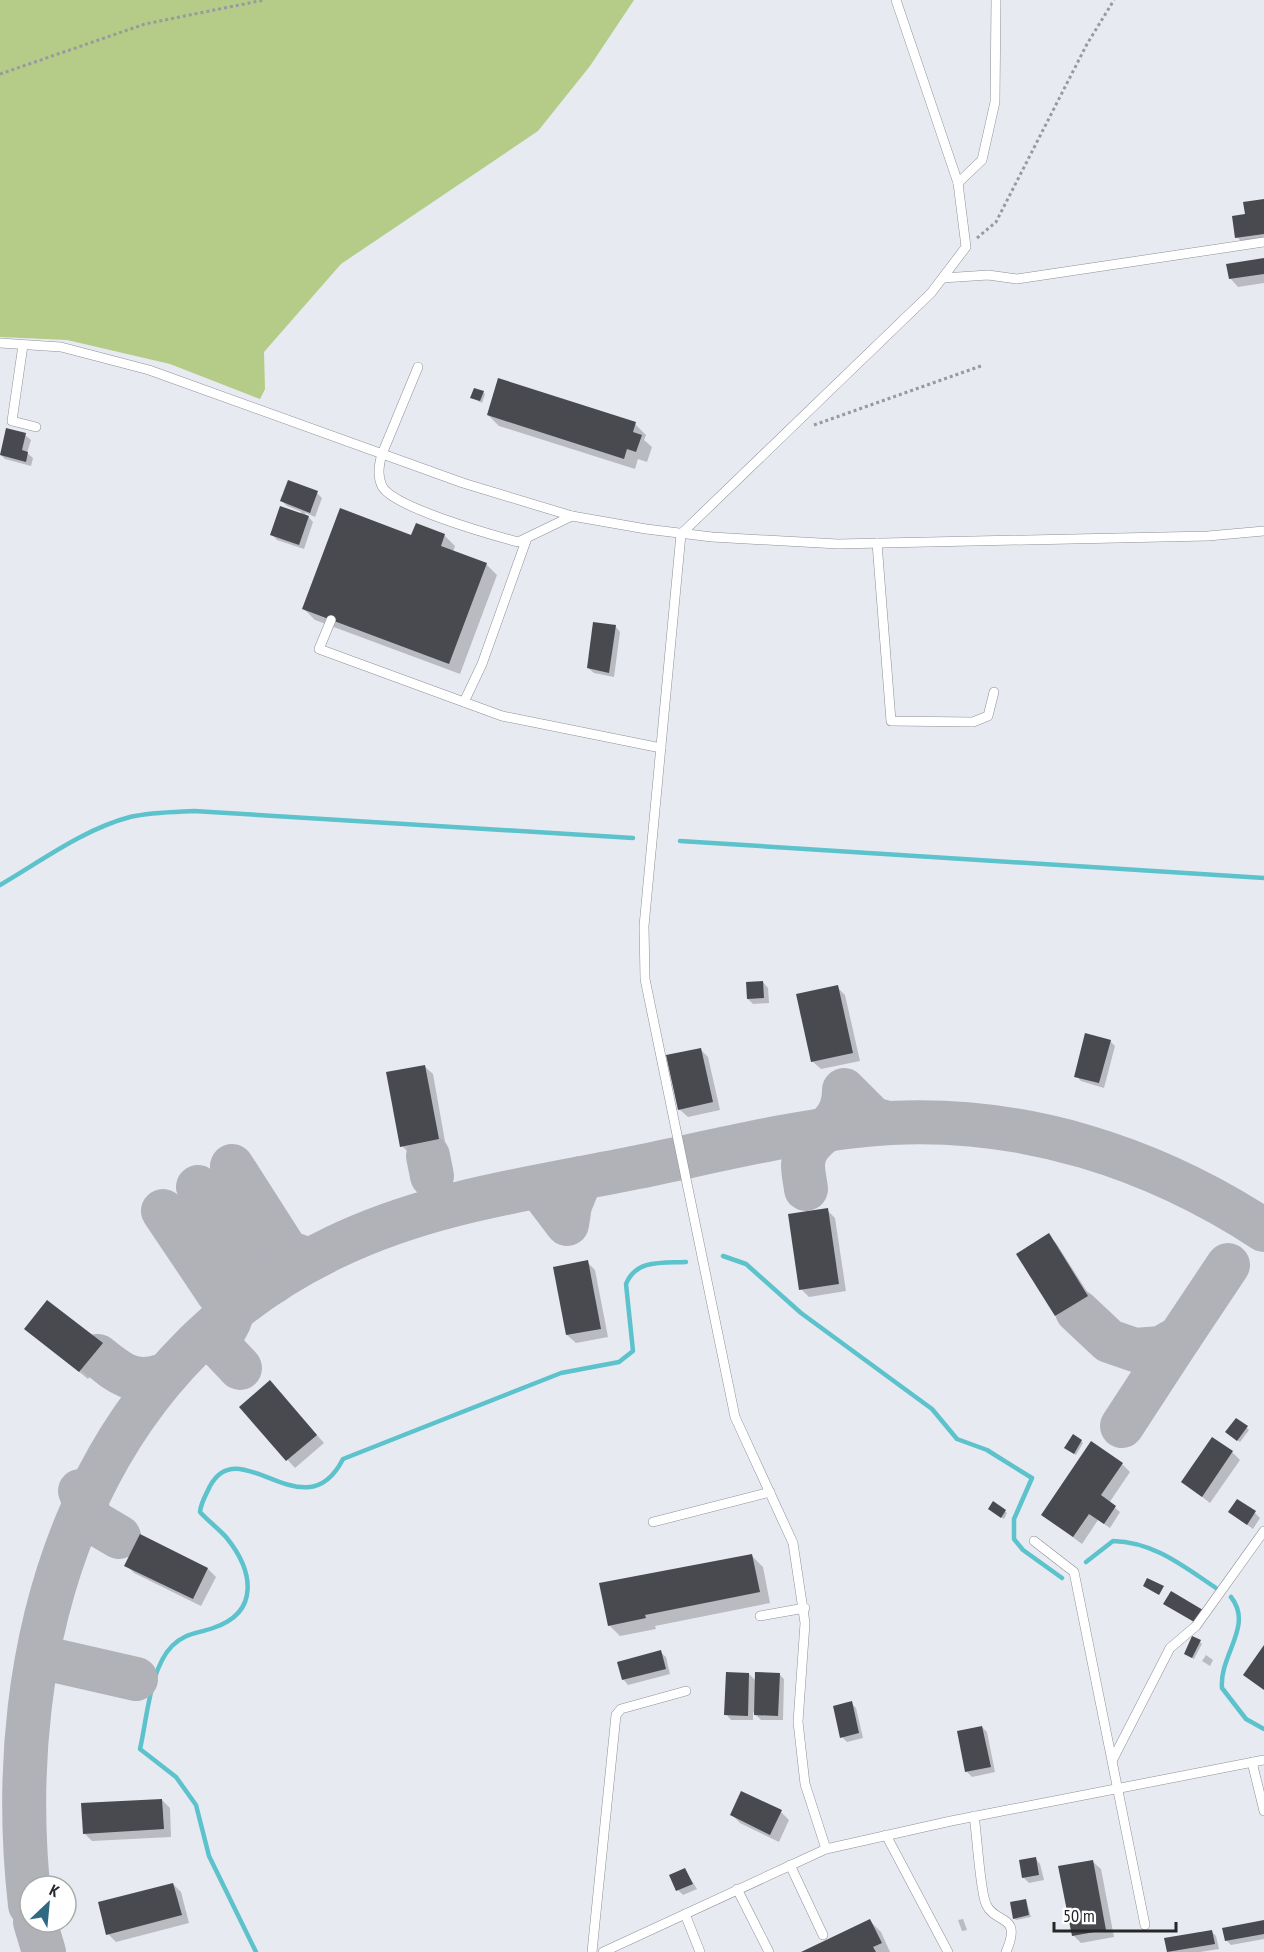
<svg xmlns="http://www.w3.org/2000/svg" width="1264" height="1952" viewBox="0 0 1264 1952" font-family="'PT Sans Narrow',sans-serif">
  <rect width="100%" height="100%" fill="#e8eaf2"/>
  <path fill="#b4cc88" d="M 0,0 L 634,0 L 590,66 L 538,131 L 341,264 L 264,352 L 265,389 L 260,399 L 170,364 L 67,340 L 0,337 Z"/>
  <g fill="#0003">
    <path d="M 1264,201 L 1264,243 L 1245,245 L 1237,237 Z"/>
    <path d="M 1264,260 L 1264,283 L 1238,287 L 1230,278 Z"/>
    <path d="M 483,392 L 485,394 L 482,403 L 472,398 Z"/>
    <path d="M 488,415 L 635,424 L 646,435 L 644,440 L 652,447 L 647,462 L 638,459 L 635,469 L 499,426 Z"/>
    <path d="M 25,435 L 31,440 L 27,453 L 33,458 L 31,466 L 5,459 L 0,454 Z"/>
    <path d="M 317,493 L 322,498 L 315,517 L 304,512 L 313,522 L 304,549 L 277,540 L 272,535 L 302,512 L 287,506 L 282,501 Z"/>
    <path d="M 444,535 L 455,546 L 453,552 L 486,564 L 497,575 L 460,674 L 315,620 L 304,609 L 412,537 Z"/>
    <path d="M 615,626 L 620,632 L 614,677 L 594,673 L 588,668 Z"/>
    <path d="M 763,982 L 768,988 L 769,1003 L 753,1004 L 748,999 Z"/>
    <path d="M 837,987 L 845,995 L 860,1061 L 821,1069 L 812,1061 Z"/>
    <path d="M 1110,1041 L 1115,1046 L 1104,1088 L 1081,1081 L 1076,1076 Z"/>
    <path d="M 700,1049 L 708,1057 L 720,1110 L 688,1117 L 679,1109 Z"/>
    <path d="M 424,1066 L 433,1074 L 446,1147 L 410,1154 L 402,1146 Z"/>
    <path d="M 827,1210 L 835,1218 L 846,1291 L 809,1297 L 801,1289 Z"/>
    <path d="M 1048,1235 L 1056,1243 L 1095,1304 L 1064,1324 L 1056,1315 L 1018,1254 Z"/>
    <path d="M 587,1262 L 595,1270 L 608,1337 L 576,1343 L 567,1335 Z"/>
    <path d="M 26,1329 L 102,1344 L 110,1352 L 88,1379 Z"/>
    <path d="M 278,1391 L 324,1443 L 295,1468 L 241,1408 Z"/>
    <path d="M 1247,1428 L 1249,1430 L 1240,1442 L 1229,1434 Z"/>
    <path d="M 1081,1441 L 1083,1443 L 1076,1455 L 1068,1450 Z"/>
    <path d="M 1232,1452 L 1240,1460 L 1210,1503 L 1183,1482 Z"/>
    <path d="M 1122,1464 L 1130,1472 L 1109,1503 L 1120,1512 L 1110,1528 L 1098,1520 L 1082,1544 L 1043,1515 Z"/>
    <path d="M 994,1503 L 1007,1513 L 1004,1519 L 992,1511 Z"/>
    <path d="M 1230,1512 L 1255,1513 L 1260,1518 L 1253,1529 Z"/>
    <path d="M 140,1536 L 208,1569 L 216,1577 L 201,1606 L 134,1573 L 126,1565 Z"/>
    <path d="M 752,1556 L 763,1567 L 770,1603 L 655,1626 L 656,1629 L 620,1636 L 609,1625 Z"/>
    <path d="M 1200,1642 L 1202,1644 L 1194,1659 L 1188,1656 Z"/>
    <path d="M 660,1652 L 666,1657 L 670,1674 L 628,1685 L 623,1679 Z"/>
    <path d="M 1206,1655 L 1213,1660 L 1210,1666 L 1202,1661 Z"/>
    <path d="M 749,1674 L 757,1682 L 779,1674 L 784,1679 L 783,1720 L 761,1720 L 753,1712 L 753,1720 L 731,1720 L 726,1714 Z"/>
    <path d="M 851,1703 L 856,1708 L 863,1738 L 847,1742 L 842,1737 Z"/>
    <path d="M 982,1727 L 987,1732 L 995,1772 L 972,1777 L 967,1772 Z"/>
    <path d="M 162,1800 L 170,1808 L 171,1837 L 92,1841 L 84,1833 Z"/>
    <path d="M 781,1812 L 789,1820 L 779,1842 L 740,1823 L 732,1815 Z"/>
    <path d="M 1035,1858 L 1040,1864 L 1044,1880 L 1029,1883 L 1023,1877 Z"/>
    <path d="M 1092,1861 L 1101,1869 L 1114,1937 L 1081,1943 L 1073,1935 Z"/>
    <path d="M 685,1870 L 697,1889 L 683,1895 L 678,1890 Z"/>
    <path d="M 173,1884 L 181,1892 L 189,1923 L 116,1942 L 108,1934 Z"/>
    <path d="M 1026,1900 L 1031,1917 L 1016,1920 L 1014,1918 Z"/>
    <path d="M 963,1919 L 967,1930 L 962,1931 L 958,1920 Z"/>
    <path d="M 870,1921 L 881,1932 L 890,1952 L 807,1952 Z"/>
    <path d="M 1264,1921 L 1264,1939 L 1231,1945 L 1226,1940 Z"/>
    <path d="M 1211,1931 L 1216,1936 L 1219,1949 L 1200,1952 L 1169,1952 L 1166,1940 Z"/>
  </g>
  <g fill="none" stroke-linecap="round" stroke-linejoin="round">
    <g stroke="#5cc2cb" stroke-width="4.5">
      <path d="M 680,841 L 1264,878"/>
      <path d="M 0,885 C 41,861 84,829 130,817 C 152,812 173,812 194,811 L 633,838"/>
      <path d="M 723,1256 L 746,1264 L 801,1313 L 932,1409 L 957,1439 L 987,1450 L 1032,1478 L 1014,1519 L 1014,1539 L 1023,1550 L 1062,1578"/>
      <path d="M 1086,1562 L 1113,1541 C 1154,1542 1183,1566 1216,1588"/>
      <path d="M 1231,1597 C 1254,1626 1219,1655 1222,1688 L 1246,1719 L 1264,1729"/>
      <path d="M 256,1952 L 209,1856 L 196,1805 L 176,1777 L 140,1749 C 147,1719 150,1668 172,1646 C 185,1633 196,1634 213,1628 C 261,1612 253,1570 226,1537 C 218,1528 208,1521 200,1512 C 201,1502 206,1495 210,1486 C 240,1430 305,1534 343,1459 L 561,1373 L 619,1362 L 633,1351 L 626,1284 C 636,1259 663,1263 686,1262"/>
    </g>
    <g stroke="#b0b2b8" stroke-width="44">
      <path d="M 428,1156 L 432,1176"/>
      <path d="M 232,1166 L 287,1252 L 309,1260"/>
      <path d="M 198,1187 L 254,1275 L 267,1284 L 273,1282"/>
      <path d="M 539,1187 L 567,1224 L 570,1205 L 581,1178"/>
      <path d="M 806,1189 C 805,1181 803,1173 803,1165 C 804,1131 844,1134 844,1090 L 873,1119 L 888,1123"/>
      <path d="M 163,1211 L 218,1293"/>
      <path d="M 1077,1311 L 1109,1341 L 1135,1350 L 1161,1348 L 1180,1337 L 1228,1265"/>
      <path d="M 229,1313 L 230,1320 L 219,1341 L 222,1349 L 240,1368"/>
      <path d="M 98,1356 C 119,1373 133,1385 161,1376"/>
      <path d="M 1122,1426 L 1180,1337"/>
      <path d="M 80,1491 L 92,1521 L 119,1537"/>
      <path d="M 57,1661 L 136,1679"/>
      <path d="M 30,1905 C 0,1641 84,1367 333,1248 C 429,1201 535,1188 638,1167 C 721,1150 805,1128 890,1123 C 1024,1116 1152,1157 1264,1230"/>
      <path d="M 35,1922 L 44,1952"/>
    </g>
  </g>
  <g fill="#494a50">
    <path d="M 1264,199 L 1264,234 L 1235,238 L 1232,216 L 1245,214 L 1243,202 Z"/>
    <path d="M 1264,258 L 1264,274 L 1229,279 L 1226,264 Z"/>
    <path d="M 498,378 L 636,422 L 633,432 L 642,435 L 636,452 L 627,449 L 624,459 L 487,415 Z"/>
    <path d="M 474,388 L 484,391 L 480,401 L 470,398 Z"/>
    <path d="M 6,428 L 26,433 L 22,450 L 28,452 L 26,462 L 0,455 Z"/>
    <path d="M 288,480 L 318,491 L 310,513 L 280,501 Z"/>
    <path d="M 280,506 L 309,516 L 299,545 L 270,535 Z"/>
    <path d="M 340,508 L 411,535 L 416,523 L 445,534 L 441,546 L 487,563 L 449,664 L 302,609 Z"/>
    <path d="M 593,622 L 616,625 L 609,673 L 587,668 Z"/>
    <path d="M 763,981 L 764,998 L 747,999 L 746,982 Z"/>
    <path d="M 838,985 L 853,1053 L 811,1062 L 796,994 Z"/>
    <path d="M 1085,1033 L 1111,1040 L 1099,1083 L 1074,1077 Z"/>
    <path d="M 701,1048 L 713,1102 L 678,1110 L 666,1055 Z"/>
    <path d="M 425,1065 L 439,1139 L 400,1147 L 386,1072 Z"/>
    <path d="M 828,1208 L 839,1284 L 799,1290 L 788,1214 Z"/>
    <path d="M 1049,1233 L 1088,1296 L 1055,1316 L 1016,1254 Z"/>
    <path d="M 588,1260 L 601,1329 L 566,1335 L 553,1267 Z"/>
    <path d="M 47,1300 L 103,1343 L 79,1372 L 24,1329 Z"/>
    <path d="M 270,1380 L 317,1435 L 286,1461 L 239,1407 Z"/>
    <path d="M 1236,1418 L 1248,1426 L 1237,1441 L 1225,1432 Z"/>
    <path d="M 1073,1434 L 1082,1440 L 1074,1454 L 1064,1448 Z"/>
    <path d="M 1212,1437 L 1233,1451 L 1202,1497 L 1181,1482 Z"/>
    <path d="M 1091,1441 L 1123,1463 L 1101,1495 L 1116,1506 L 1104,1524 L 1089,1514 L 1073,1537 L 1041,1515 Z"/>
    <path d="M 1237,1499 L 1256,1511 L 1247,1525 L 1228,1512 Z"/>
    <path d="M 993,1501 L 1006,1510 L 1001,1518 L 988,1509 Z"/>
    <path d="M 140,1534 L 208,1568 L 193,1599 L 124,1566 Z"/>
    <path d="M 752,1554 L 760,1592 L 645,1615 L 646,1618 L 608,1626 L 599,1583 Z"/>
    <path d="M 1147,1578 L 1164,1586 L 1159,1595 L 1143,1586 Z"/>
    <path d="M 1171,1591 L 1203,1610 L 1196,1623 L 1163,1604 Z"/>
    <path d="M 1192,1636 L 1201,1640 L 1192,1658 L 1184,1654 Z"/>
    <path d="M 1264,1645 L 1264,1690 L 1243,1675 Z"/>
    <path d="M 661,1650 L 666,1669 L 622,1680 L 617,1662 Z"/>
    <path d="M 726,1672 L 749,1673 L 748,1716 L 724,1715 Z"/>
    <path d="M 755,1672 L 780,1673 L 778,1716 L 754,1715 Z"/>
    <path d="M 852,1701 L 859,1733 L 840,1738 L 833,1706 Z"/>
    <path d="M 982,1726 L 991,1767 L 965,1772 L 957,1731 Z"/>
    <path d="M 741,1791 L 782,1810 L 770,1835 L 730,1815 Z"/>
    <path d="M 162,1799 L 164,1829 L 83,1834 L 81,1803 Z"/>
    <path d="M 1036,1857 L 1039,1875 L 1022,1878 L 1019,1860 Z"/>
    <path d="M 1093,1860 L 1106,1930 L 1072,1936 L 1058,1866 Z"/>
    <path d="M 685,1868 L 693,1884 L 676,1891 L 669,1875 Z"/>
    <path d="M 173,1883 L 182,1915 L 106,1935 L 98,1902 Z"/>
    <path d="M 1026,1899 L 1029,1915 L 1013,1919 L 1010,1902 Z"/>
    <path d="M 870,1919 L 882,1943 L 873,1947 L 876,1952 L 801,1952 Z"/>
    <path d="M 1264,1920 L 1264,1934 L 1225,1941 L 1222,1928 Z"/>
    <path d="M 1212,1930 L 1215,1944 L 1167,1952 L 1164,1938 Z"/>
  </g>
  <g fill="none" stroke-linecap="round" stroke-linejoin="round">
    <g stroke="#8e9097" stroke-width="10">
      <g id="service">
        <path d="M 958,183 L 982,160 L 995,102 L 996,0"/>
        <path d="M 943,278 L 988,275 L 1017,279 L 1264,242"/>
        <path d="M 0,343 L 61,347 L 149,370 L 463,483 L 572,516 L 646,529 L 712,537 L 838,544 L 1208,536 L 1264,531"/>
        <path d="M 23,345 L 12,421 L 36,427"/>
        <path d="M 418,367 L 382,454 C 379,464 377,476 382,486 C 392,507 492,535 518,542 L 572,516"/>
        <path d="M 877,543 L 891,721 L 973,722 L 988,716 L 994,692"/>
        <path d="M 331,620 L 319,649 L 502,716 L 661,748"/>
        <path d="M 464,702 L 482,664 L 527,538"/>
        <path d="M 653,1522 L 770,1492"/>
        <path d="M 1034,1541 L 1074,1572 L 1145,1925"/>
        <path d="M 760,1616 L 805,1608"/>
        <path d="M 1113,1759 L 1170,1648 L 1196,1626 L 1264,1531"/>
        <path d="M 1252,1762 L 1264,1811"/>
        <path d="M 974,1816 C 977,1834 980,1891 986,1904 C 995,1925 1023,1913 1006,1952"/>
        <path d="M 886,1835 L 948,1952"/>
        <path d="M 826,1849 L 805,1784 L 798,1722 L 805,1623 L 793,1543 L 735,1417 L 645,979 L 644,926 L 681,534 L 931,293 L 966,247 L 958,183 L 896,0"/>
        <path d="M 790,1865 L 823,1935"/>
        <path d="M 737,1889 L 769,1952"/>
        <path d="M 685,1914 L 700,1952"/>
        <path d="M 592,1952 L 616,1715 L 621,1709 L 686,1691"/>
        <path d="M 603,1952 L 826,1849 L 951,1821 L 1264,1760"/>
      </g>
    </g>
    <g stroke="#989a9f" stroke-width="3" stroke-dasharray="3 3" stroke-linecap="butt">
      <path d="M 0,74 L 145,24 L 264,0"/>
      <path d="M 977,238 L 996,222 L 1087,44 L 1114,0"/>
      <path d="M 814,425 L 981,366"/>
    </g>
    <use href="#service" stroke="#fff" stroke-width="9"/>
  </g>
  <g transform="translate(48 1904) rotate(26)"><circle r="28" fill="#ffffff" stroke="#a8a9a9" stroke-width="1.5"/>
  <path d="M0-4.5L10 22L0 15L-10 22Z" fill="#2f6982"/>
  <text y="-9" font-size="16" font-weight="bold" text-anchor="middle" fill="#262729">K</text>
  </g>
  <path d="M1054 1922v9h122v-9" fill="none" stroke="#262729" stroke-width="3"/>
  <text x="1063" y="1922" font-size="18" fill="#262729" stroke="#ffffff" stroke-width="4.5" paint-order="stroke">50 m</text>
</svg>
